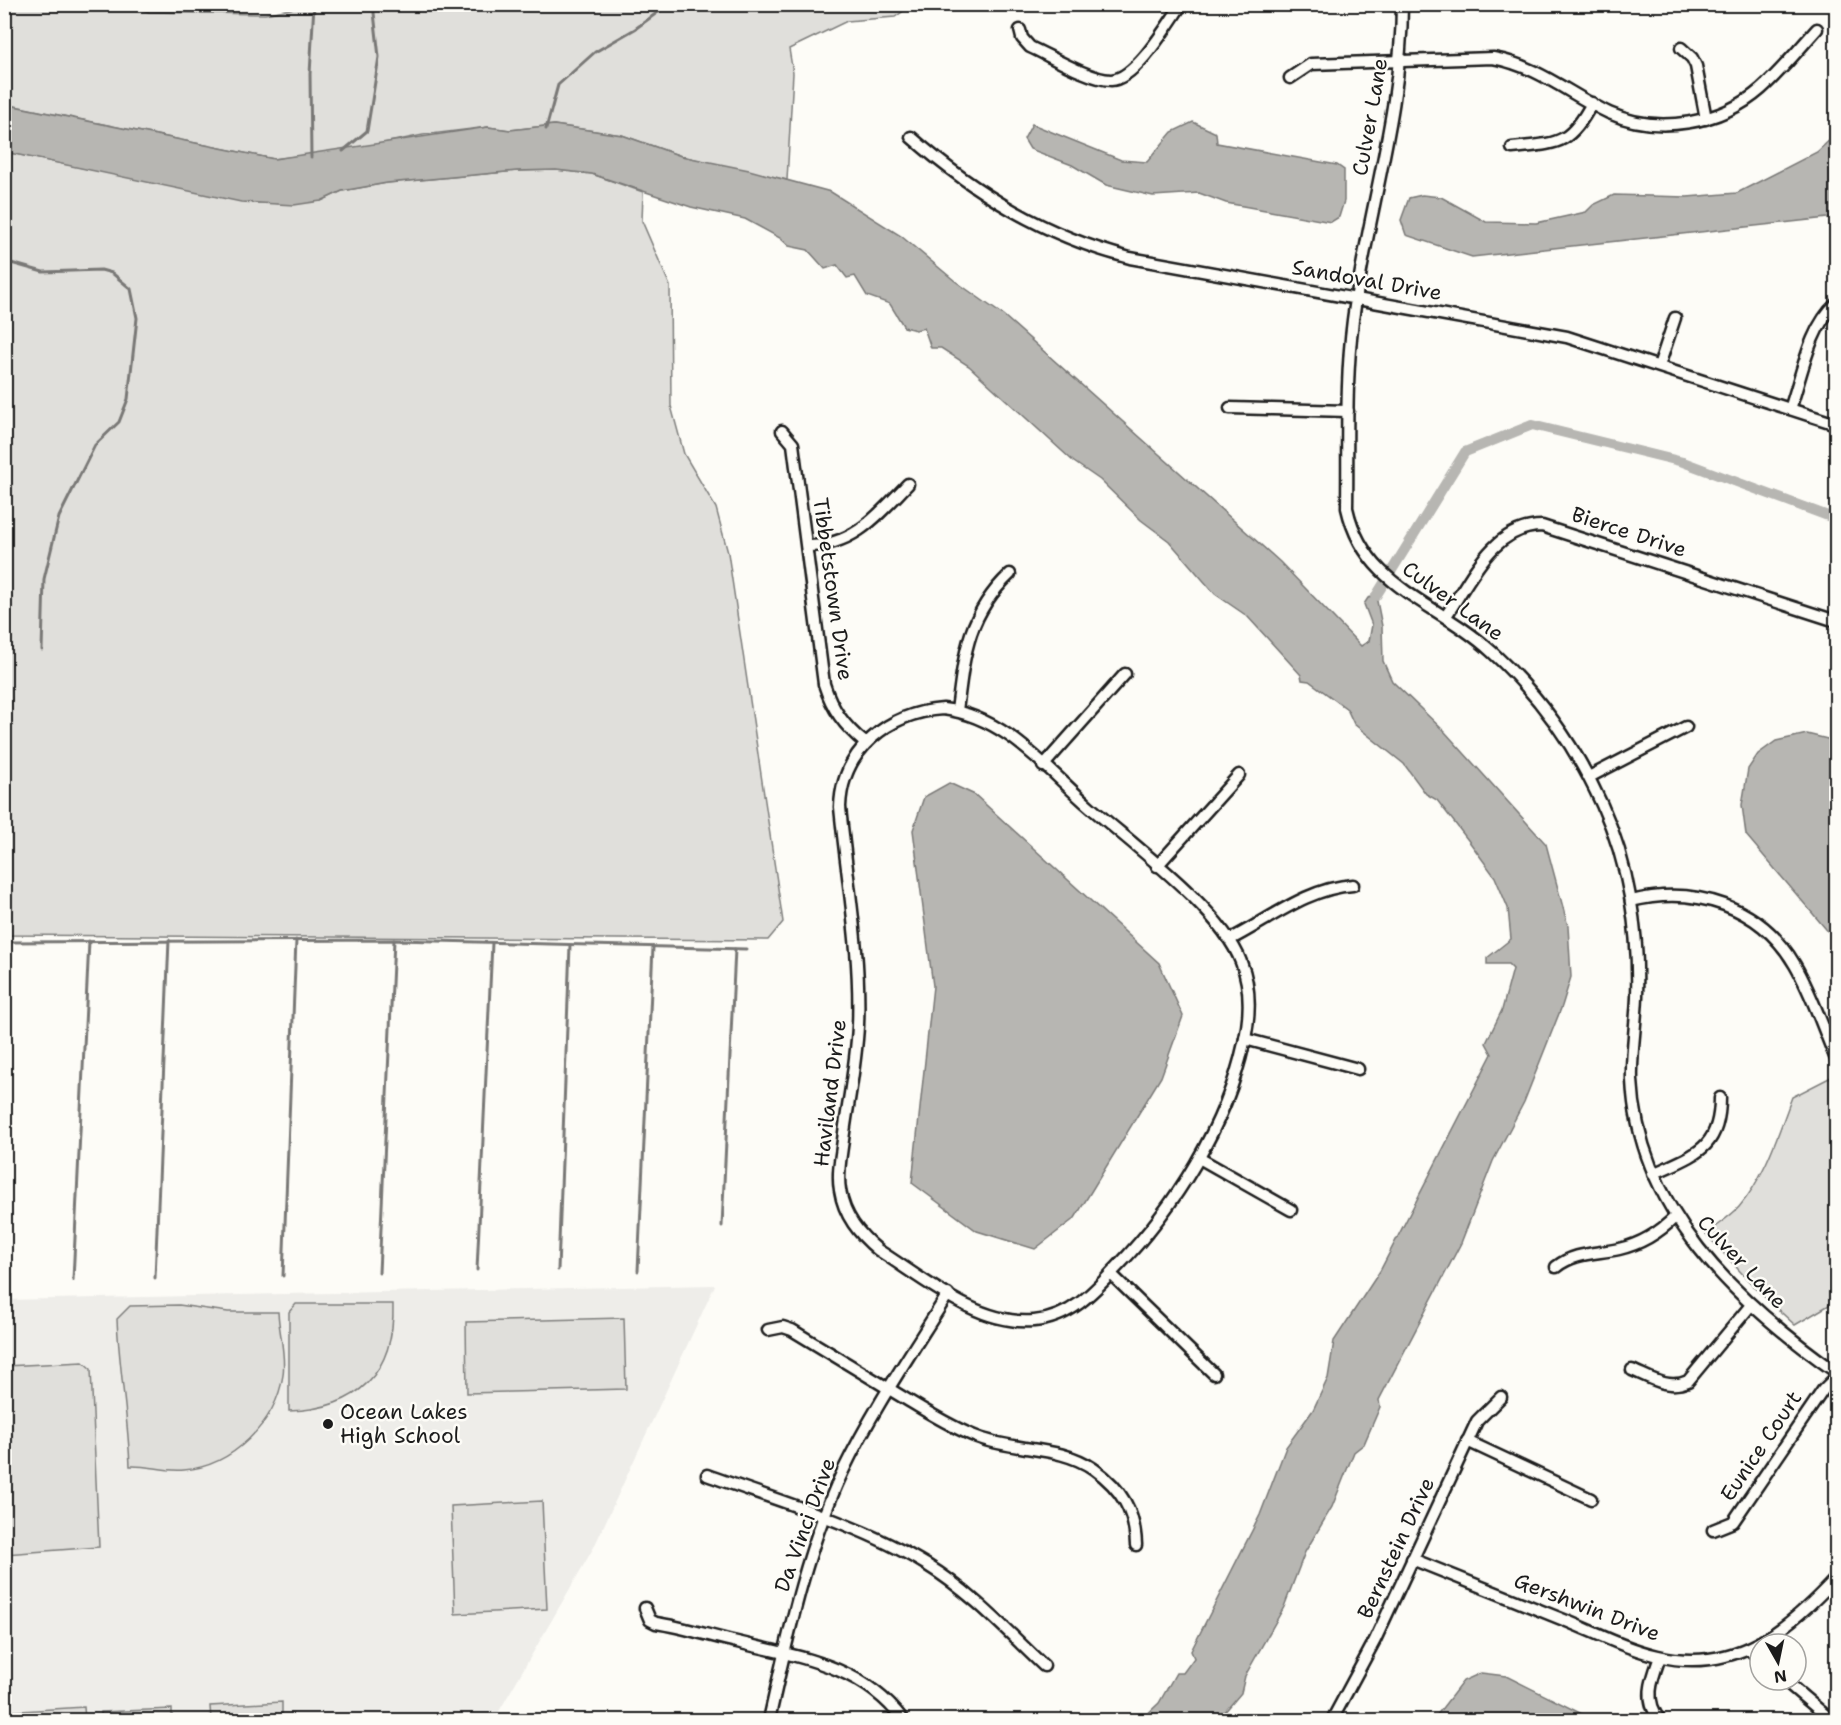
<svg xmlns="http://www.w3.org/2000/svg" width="1841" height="1725" viewBox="0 0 1841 1725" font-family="'Shantell Sans',sans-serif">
  <rect width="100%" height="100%" fill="#fdfcf7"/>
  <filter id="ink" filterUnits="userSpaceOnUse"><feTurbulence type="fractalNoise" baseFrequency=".0167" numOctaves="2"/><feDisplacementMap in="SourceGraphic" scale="12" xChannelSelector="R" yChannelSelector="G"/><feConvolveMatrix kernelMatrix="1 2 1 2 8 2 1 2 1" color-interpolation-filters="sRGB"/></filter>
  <g filter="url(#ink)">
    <path fill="#eeede9" d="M 715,1285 L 594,1547 L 494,1720 L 5,1720 L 4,1300 Z"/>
    <g fill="#e0dfdb" stroke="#7e7e7c" stroke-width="1.5">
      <path d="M 123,4 L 149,12 L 265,14 L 314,4 L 912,5 L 895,17 L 847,21 L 789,49 L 793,73 L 787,180 L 681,156 L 622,135 L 554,125 L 510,130 L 488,127 L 423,135 L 359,148 L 274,159 L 5,104 L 4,5 Z"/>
      <path d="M 5,152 L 255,203 L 321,201 L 342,191 L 387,183 L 517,171 L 556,170 L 592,174 L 643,192 L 642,221 L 670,286 L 671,406 L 684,454 L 716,508 L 728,553 L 783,922 L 768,940 L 5,935 Z"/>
      <path d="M 1835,1075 L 1836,1301 L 1795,1325 L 1758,1291 L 1706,1234 C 1716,1225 1730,1217 1739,1207 C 1765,1177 1778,1134 1792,1097 Z"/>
      <path d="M 296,1304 L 393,1304 C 395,1373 358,1409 289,1411 L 289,1312 Z"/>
      <path d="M 179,1305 L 228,1312 L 278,1312 C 279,1333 286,1353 283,1375 C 276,1423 232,1466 184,1470 C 165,1472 148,1465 130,1466 C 128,1416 119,1368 117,1319 L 130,1306 Z"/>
      <path d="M 624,1318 L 626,1389 L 467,1393 L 466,1322 Z"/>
      <path d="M 83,1362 L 91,1369 L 99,1547 L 5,1554 L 5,1366 Z"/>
      <path d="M 542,1501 L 547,1609 L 455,1614 L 451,1506 Z"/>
      <path d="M 282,1702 L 282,1720 L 211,1720 L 210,1706 Z"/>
      <path d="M 84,1707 L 85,1720 L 5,1720 L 5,1712 Z"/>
      <path d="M 172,1709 L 172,1720 L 101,1720 L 101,1712 Z"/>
    </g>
    <g fill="#b7b6b2" stroke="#797876" stroke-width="1.5">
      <path d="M 4,104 L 274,159 L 488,127 L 510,130 L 554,125 L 622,135 L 681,156 L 749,170 L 831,192 L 901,236 L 955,281 L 1003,315 L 1280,562 L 1361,646 L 1369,641 L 1372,625 L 1364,604 L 1368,598 L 1376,596 L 1382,626 L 1383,661 L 1392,681 L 1445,732 L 1546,844 L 1568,926 L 1571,977 L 1562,1006 L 1524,1102 L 1493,1161 L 1461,1243 L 1379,1400 L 1380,1407 L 1364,1444 L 1354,1452 L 1332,1507 L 1305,1552 L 1284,1607 L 1245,1676 L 1241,1693 L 1218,1720 L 1141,1720 L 1159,1703 L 1176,1673 L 1183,1673 L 1194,1658 L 1191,1651 L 1260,1515 L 1286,1447 L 1313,1410 L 1328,1378 L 1334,1341 L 1380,1271 L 1492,1054 L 1486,1043 L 1502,1010 L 1513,969 L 1508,964 L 1487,964 L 1487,958 L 1511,939 L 1508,908 L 1495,877 L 1471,844 L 1437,800 L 1426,794 L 1404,764 L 1354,724 L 1347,709 L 1309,681 L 1302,680 L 1301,675 L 1247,616 L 1215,594 L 1169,541 L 1141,520 L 1100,480 L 1074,462 L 969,366 L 941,348 L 931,348 L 924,328 L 916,330 L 904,327 L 890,304 L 867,296 L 855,276 L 847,278 L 837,265 L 825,269 L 808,250 L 789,246 L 780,238 L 745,219 L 691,207 L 592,174 L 556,170 L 517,171 L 387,183 L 342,191 L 321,201 L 294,205 L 241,202 L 5,152 Z"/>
      <path d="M 1193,122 L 1216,133 L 1217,143 L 1337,165 L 1344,170 L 1344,201 L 1339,217 L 1331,222 L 1226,203 L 1199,193 L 1153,196 L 1106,185 L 1072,165 L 1030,149 L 1024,139 L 1032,124 L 1121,160 L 1147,162 L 1172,132 Z"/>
      <path d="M 1836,134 L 1836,217 L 1472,257 L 1406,235 L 1401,220 L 1409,198 L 1422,195 L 1441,197 L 1486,222 L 1536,223 L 1586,212 L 1593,205 L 1614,195 L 1687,197 L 1737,193 L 1817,152 Z"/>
      <path d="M 1807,734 L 1836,741 L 1836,941 L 1746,835 L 1742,805 L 1748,769 L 1758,754 L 1776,741 Z"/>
      <path d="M 949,783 L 975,795 L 1159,963 L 1183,1016 L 1161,1077 L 1075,1218 L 1035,1249 L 977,1231 L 912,1183 L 933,986 L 913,830 L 924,797 Z"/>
      <path d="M 1481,1673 L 1506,1676 L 1594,1720 L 1433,1720 L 1463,1681 Z"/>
    </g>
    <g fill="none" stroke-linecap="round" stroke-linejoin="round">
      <g stroke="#797876" stroke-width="3">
        <path d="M 546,129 L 558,85 L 595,52 L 635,29 L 669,4"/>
        <path d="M 343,151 L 367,131 L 379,57 L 373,4"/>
        <path d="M 311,157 L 310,74 L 314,4"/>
        <path d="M 4,261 L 43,272 L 101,270 L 112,273 L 131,289 L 137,318 L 128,399 L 119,422 L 95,445 L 59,517 L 44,579 L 42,650"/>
        <path d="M 4,942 L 396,940 L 746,949"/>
        <path d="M 4,996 L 7,942"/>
        <path d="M 722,1226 L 735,949"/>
        <path d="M 477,1270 L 492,943"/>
        <path d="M 558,1270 L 570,945"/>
        <path d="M 638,1271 L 653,947"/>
        <path d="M 379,1273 L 394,940"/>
        <path d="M 283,1276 L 296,940"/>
        <path d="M 155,1278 L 169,940"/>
        <path d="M 73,1280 L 89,941"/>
      </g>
      <path stroke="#b7b6b2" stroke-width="10" d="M 1376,596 L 1465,452 L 1532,425 L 1683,462 L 1836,519"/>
      <g stroke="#1c1c1c" stroke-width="15">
        <g id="minor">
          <path d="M 1402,4 C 1402,111 1367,215 1353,320 C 1345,382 1348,446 1347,508 C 1365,589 1437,601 1492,652 C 1539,695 1576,747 1602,805 C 1629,864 1639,932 1637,996 C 1636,1024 1631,1052 1632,1080 C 1638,1210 1737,1302 1836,1372"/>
          <path d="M 1020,30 L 1022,38 L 1030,47 C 1050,56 1090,80 1111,80 C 1136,79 1168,24 1182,4"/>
          <path d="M 1681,48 L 1692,58 L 1696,66 L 1706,119"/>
          <path d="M 1290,78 L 1311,64 L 1493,58 C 1538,66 1569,94 1609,113 C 1658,135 1721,124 1761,89 C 1781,71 1799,49 1817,29"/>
          <path d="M 911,137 C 976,194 1045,236 1130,258 L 1567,337 L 1836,424"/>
          <path d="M 1512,148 C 1558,143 1569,146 1592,103"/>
          <path d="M 1659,366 L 1675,318"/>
          <path d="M 1230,408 L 1348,411"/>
          <path d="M 1790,409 C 1802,375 1809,328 1836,304"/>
          <path d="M 782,431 L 793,444 L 824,684 C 832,709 844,726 865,743"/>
          <path d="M 807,546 C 854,546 878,515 908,484"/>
          <path d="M 1446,616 C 1471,579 1493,526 1542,526 L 1836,621"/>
          <path d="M 943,709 C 1004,716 1045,767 1089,806 C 1133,845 1222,910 1241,962 C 1251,987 1250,1017 1244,1043 C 1226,1126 1175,1207 1117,1267 C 1093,1293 1070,1318 1034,1321 C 978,1326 923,1278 878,1250 C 859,1234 844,1216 840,1190 C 837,1173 841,1156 843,1140 C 848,1102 856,1065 858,1026 C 861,953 847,880 840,807 C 842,750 888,713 943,709 Z"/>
          <path d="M 957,711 C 964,655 967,615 1010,574"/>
          <path d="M 1043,766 L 1125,674"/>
          <path d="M 1589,777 L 1686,727"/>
          <path d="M 1157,866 L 1239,775"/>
          <path d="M 1631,901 C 1695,885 1761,906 1795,965 C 1812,994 1823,1028 1836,1059"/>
          <path d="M 1231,939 C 1270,919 1308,888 1353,885"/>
          <path d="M 1245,1039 L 1358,1069"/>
          <path d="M 1199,1158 L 1291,1210"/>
          <path d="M 1653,1174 C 1695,1154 1720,1150 1720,1098"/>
          <path d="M 1556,1267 C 1575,1252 1596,1254 1619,1249 C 1641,1244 1659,1233 1675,1217"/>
          <path d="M 1111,1274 L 1214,1374"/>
          <path d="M 768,1330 L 783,1327 L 792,1330 C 831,1354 870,1377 909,1401 C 931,1414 953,1428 977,1437 C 1015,1452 1060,1445 1094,1469 C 1122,1489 1135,1512 1136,1545"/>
          <path d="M 1632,1370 C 1651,1378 1668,1390 1688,1381 L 1751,1305"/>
          <path d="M 1467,1441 L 1591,1499"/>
          <path d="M 707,1475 C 779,1501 862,1525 927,1565 C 971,1592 1007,1631 1044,1666"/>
          <path d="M 1713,1530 L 1733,1522 L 1823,1390 L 1836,1377"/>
          <path d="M 1412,1559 C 1464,1580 1516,1601 1569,1622 C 1598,1634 1627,1649 1658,1656 C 1735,1674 1788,1630 1836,1578"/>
          <path d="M 645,1608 L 650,1620 L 656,1623 C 683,1627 710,1636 737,1642 C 799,1657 862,1665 903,1720"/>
          <path d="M 1749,1649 L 1760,1659"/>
          <path d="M 1660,1657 C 1652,1679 1643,1700 1660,1720"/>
          <path d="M 1784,1680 L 1831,1720"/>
          <path d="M 769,1720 C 788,1636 806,1549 843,1471 C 873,1409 912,1352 948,1294"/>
          <path d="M 1332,1720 L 1375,1640 L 1477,1421 L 1501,1397"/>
        </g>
      </g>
      <use href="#minor" stroke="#fdfcf7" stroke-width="10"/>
    </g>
  </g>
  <circle fill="#1c1c1c" stroke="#fdfcf7" stroke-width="2" cx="328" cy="1424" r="6"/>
  <g text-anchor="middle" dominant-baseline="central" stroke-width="5" stroke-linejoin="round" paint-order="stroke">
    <g font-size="21" fill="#1c1c1c" stroke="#fdfcf7">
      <text transform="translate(1370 117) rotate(-80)">Culver Lane</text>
      <text transform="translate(1367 280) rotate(10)">Sandoval Drive</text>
      <text transform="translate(1629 532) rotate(18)">Bierce Drive</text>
      <text transform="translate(833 589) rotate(82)">Tibbetstown Drive</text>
      <text transform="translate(1453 601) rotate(36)">Culver Lane</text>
      <text transform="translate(830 1093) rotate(-83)">Haviland Drive</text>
      <text transform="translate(1742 1262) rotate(47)">Culver Lane</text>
      <text transform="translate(1761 1446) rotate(-56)">Eunice Court</text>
      <text transform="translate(805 1525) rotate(-70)">Da Vinci Drive</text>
      <text transform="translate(1396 1548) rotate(-65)">Bernstein Drive</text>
      <text transform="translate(1587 1607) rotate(21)">Gershwin Drive</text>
    </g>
    <g font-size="21" fill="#1c1c1c" stroke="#fdfcf7" text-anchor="start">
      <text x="340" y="1412">Ocean Lakes<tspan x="340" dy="24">High School</tspan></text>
    </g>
  </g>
  <rect width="1841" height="1725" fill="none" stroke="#fdfcf7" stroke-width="24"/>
  <rect x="12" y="12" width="1817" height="1701" fill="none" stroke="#1c1c1c" stroke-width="2" filter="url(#ink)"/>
  <g transform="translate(1778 1662) rotate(171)"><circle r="28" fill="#fdfcf7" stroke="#a3a29f" stroke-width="1.5"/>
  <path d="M0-4.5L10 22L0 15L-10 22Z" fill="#1c1c1c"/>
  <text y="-9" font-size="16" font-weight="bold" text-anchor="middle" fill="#1c1c1c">N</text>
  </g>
</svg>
